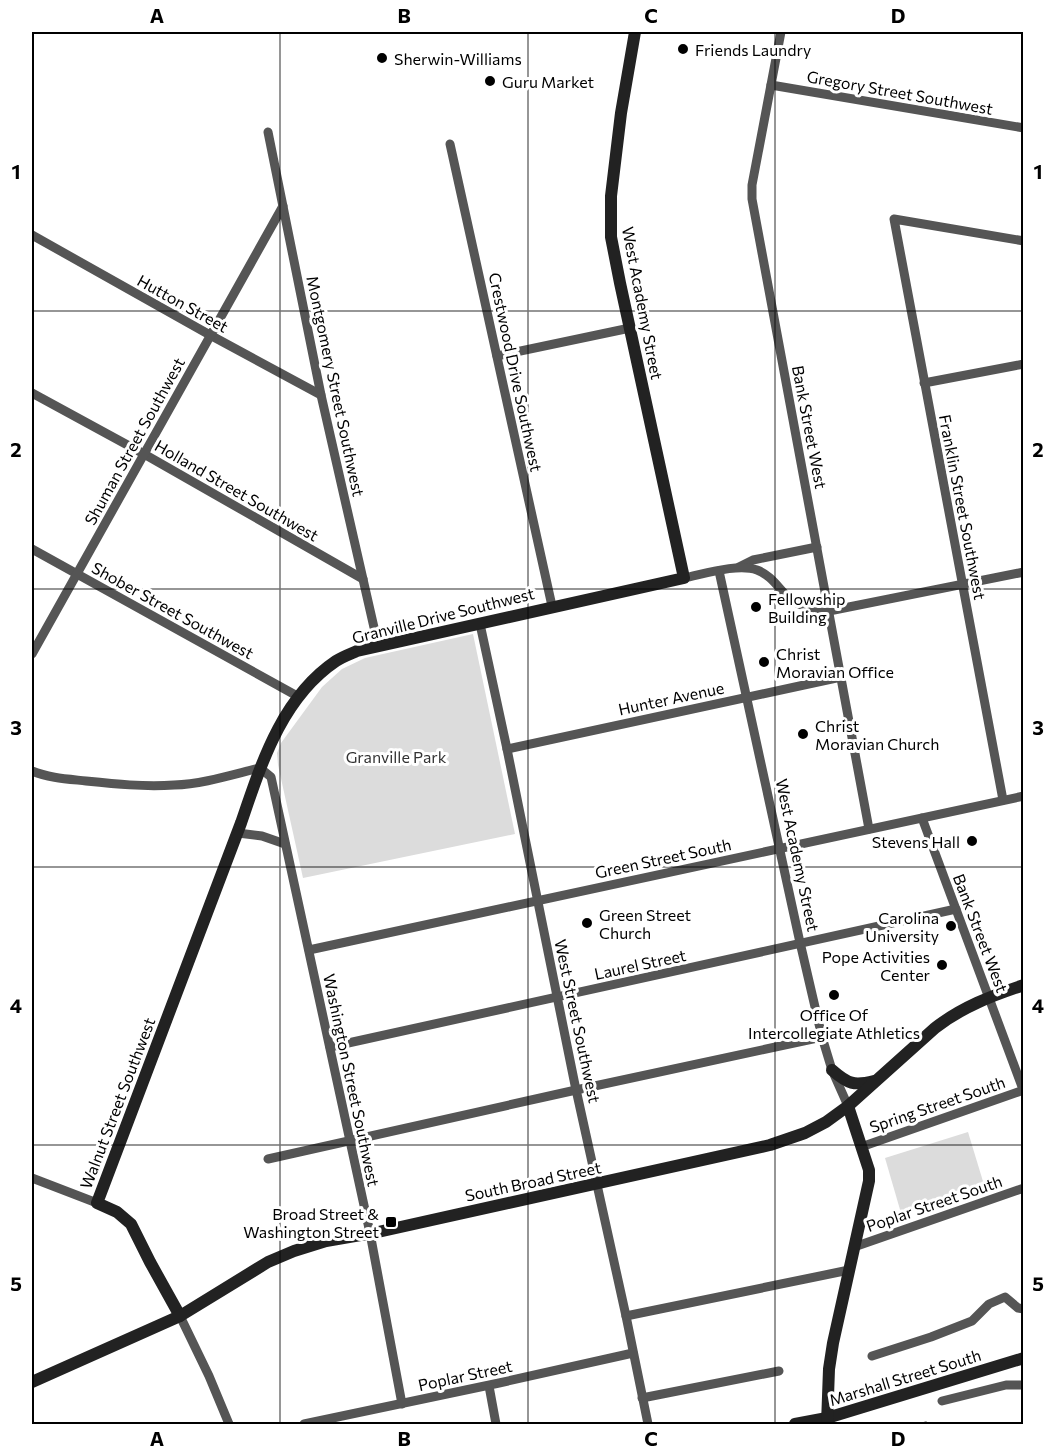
<svg xmlns="http://www.w3.org/2000/svg" width="1055" height="1456" viewBox="0 0 1055 1456" font-family="Commissioner,sans-serif">
  <rect width="100%" height="100%" fill="#fff"/>
  <g fill="#dcdcdc">
    <path d="M 473,634 L 515,834 L 303,878 L 278,765 L 277,753 L 281,743 L 322,687 L 342,669 L 365,658 Z"/>
    <path d="M 968,1132 L 985,1188 L 901,1213 L 885,1158 Z"/>
  </g>
  <g fill="none" stroke-linecap="round" stroke-linejoin="round">
    <path stroke="#a3a3a3" stroke-width="2" d="M 922,1424 L 926,1422"/>
    <g stroke="#555" stroke-width="9">
      <path d="M 781,32 L 752,185 L 752,199 L 869,829"/>
      <path d="M 771,85 L 1024,128"/>
      <path d="M 268,132 L 321,395 L 378,645"/>
      <path d="M 450,144 L 552,606"/>
      <path d="M 32,235 L 210,335 L 321,395"/>
      <path d="M 497,356 L 630,328"/>
      <path d="M 924,383 L 1024,364"/>
      <path d="M 32,393 L 144,454 L 363,579"/>
      <path d="M 32,549 L 299,697"/>
      <path d="M 739,567 L 753,560 L 817,547"/>
      <path d="M 719,571 L 799,938 L 822,1037 L 832,1070 L 848,1106"/>
      <path d="M 684,578 C 704,574 738,563 757,570 C 771,575 779,589 789,598 C 800,607 815,609 829,611 L 1024,572"/>
      <path d="M 480,624 L 507,749 L 575,1085 L 626,1316 L 648,1424"/>
      <path d="M 32,654 L 283,206"/>
      <path d="M 507,749 L 841,677"/>
      <path d="M 32,771 C 49,778 68,779 86,781 C 115,784 144,787 174,785 C 203,784 231,775 260,768 L 271,777 L 370,1233 L 402,1404"/>
      <path d="M 1003,800 L 894,219 L 1024,241"/>
      <path d="M 922,818 L 1024,1092"/>
      <path d="M 238,833 L 262,836 L 285,844"/>
      <path d="M 309,950 L 1024,796"/>
      <path d="M 330,1047 L 956,909"/>
      <path d="M 861,1147 L 1024,1090"/>
      <path d="M 268,1159 L 576,1090 L 822,1037"/>
      <path d="M 32,1178 L 97,1203"/>
      <path d="M 854,1247 L 1024,1188"/>
      <path d="M 180,1316 L 209,1376 L 229,1424"/>
      <path d="M 626,1316 L 849,1270"/>
      <path d="M 872,1356 L 931,1337 L 972,1321 L 989,1304 L 1005,1297 L 1018,1308 L 1024,1309"/>
      <path d="M 489,1386 L 496,1424"/>
      <path d="M 642,1398 L 779,1371"/>
      <path d="M 942,1401 L 1006,1385 L 1024,1385"/>
      <path d="M 304,1424 L 499,1383 L 633,1353"/>
    </g>
    <g stroke="#222" stroke-width="12">
      <path d="M 832,1070 C 848,1084 854,1086 874,1081"/>
      <path d="M 180,1316 L 150,1262 L 131,1224 L 117,1212 L 97,1203 L 241,823 C 261,765 281,698 336,661 C 342,657 350,654 357,651 L 684,578 L 620,283 L 611,237 L 611,196 L 621,113 L 635,32"/>
      <path d="M 32,1382 L 180,1316 L 268,1262 L 294,1251 L 326,1241 L 378,1232 L 770,1145 L 805,1133 L 826,1122 L 848,1106 L 935,1028 C 962,1007 991,996 1024,985"/>
      <path d="M 795,1424 L 827,1418 L 1024,1358"/>
      <path d="M 827,1424 L 829,1369 L 833,1343 L 869,1181 L 869,1170 L 848,1106"/>
    </g>
  </g>
  <path fill="none" stroke="#000" stroke-width="1.5" stroke-opacity="0.55" d="M 280,32 L 280,1424M 528,32 L 528,1424M 775,32 L 775,1424M 32,311 L 1024,311M 32,589 L 1024,589M 32,867 L 1024,867M 32,1145 L 1024,1145"/>
  <g fill="#000" stroke="#fff" stroke-width="2">
    <circle cx="683" cy="49" r="6"/>
    <circle cx="382" cy="58" r="6"/>
    <circle cx="490" cy="81" r="6"/>
    <circle cx="756" cy="607" r="6"/>
    <circle cx="764" cy="662" r="6"/>
    <circle cx="803" cy="734" r="6"/>
    <circle cx="972" cy="841" r="6"/>
    <circle cx="587" cy="923" r="6"/>
    <circle cx="951" cy="926" r="6"/>
    <circle cx="942" cy="965" r="6"/>
    <circle cx="834" cy="995" r="6"/>
    <rect x="385" y="1216" width="12" height="12" rx="3"/>
  </g>
  <g text-anchor="middle" dominant-baseline="central" stroke-width="6" stroke-linejoin="round" paint-order="stroke">
    <g font-size="16" fill="#000" stroke="#fff" text-anchor="start">
      <text x="695" y="49">Friends Laundry</text>
      <text x="394" y="58">Sherwin-Williams</text>
      <text x="502" y="81">Guru Market</text>
      <text x="768" y="598">Fellowship<tspan x="768" dy="18">Building</tspan></text>
      <text x="776" y="653">Christ<tspan x="776" dy="18">Moravian Office</tspan></text>
      <text x="815" y="725">Christ<tspan x="815" dy="18">Moravian Church</tspan></text>
      <text x="960" y="841" text-anchor="end">Stevens Hall</text>
      <text x="599" y="914">Green Street<tspan x="599" dy="18">Church</tspan></text>
      <text x="939" y="917" text-anchor="end">Carolina<tspan x="939" dy="18">University</tspan></text>
      <text x="930" y="956" text-anchor="end">Pope Activities<tspan x="930" dy="18">Center</tspan></text>
      <text x="834" y="1014" text-anchor="middle">Office Of<tspan x="834" dy="18">Intercollegiate Athletics</tspan></text>
      <text x="379" y="1213" text-anchor="end">Broad Street &amp;<tspan x="379" dy="18">Washington Street</tspan></text>
    </g>
    <g font-size="16" fill="#000" stroke="#fff">
      <text transform="translate(900 92) rotate(10)">Gregory Street Southwest</text>
      <text transform="translate(183 303) rotate(29)">Hutton Street</text>
      <text transform="translate(643 303) rotate(79)">West Academy Street</text>
      <text transform="translate(516 372) rotate(78)">Crestwood Drive Southwest</text>
      <text transform="translate(336 386) rotate(78)">Montgomery Street Southwest</text>
      <text transform="translate(810 427) rotate(79)">Bank Street West</text>
      <text transform="translate(134 441) rotate(-61)">Shuman Street Southwest</text>
      <text transform="translate(237 490) rotate(30)">Holland Street Southwest</text>
      <text transform="translate(963 507) rotate(79)">Franklin Street Southwest</text>
      <text transform="translate(173 610) rotate(29)">Shober Street Southwest</text>
      <text transform="translate(443 615) rotate(-14)">Granville Drive Southwest</text>
      <text transform="translate(671 698) rotate(-12)">Hunter Avenue</text>
      <text transform="translate(798 855) rotate(78)">West Academy Street</text>
      <text transform="translate(663 858) rotate(-12)">Green Street South</text>
      <text transform="translate(981 933) rotate(69)">Bank Street West</text>
      <text transform="translate(640 964) rotate(-12)">Laurel Street</text>
      <text transform="translate(578 1021) rotate(78)">West Street Southwest</text>
      <text transform="translate(352 1080) rotate(78)">Washington Street Southwest</text>
      <text transform="translate(117 1103) rotate(-69)">Walnut Street Southwest</text>
      <text transform="translate(937 1104) rotate(-19)">Spring Street South</text>
      <text transform="translate(533 1181) rotate(-12)">South Broad Street</text>
      <text transform="translate(934 1203) rotate(-19)">Poplar Street South</text>
      <text transform="translate(465 1375) rotate(-12)">Poplar Street</text>
      <text transform="translate(905 1377) rotate(-17)">Marshall Street South</text>
    </g>
    <g font-size="16" fill="#333" stroke="#fff">
      <text x="396" y="756">Granville Park</text>
    </g>
  </g>
  <rect width="1055" height="1456" fill="none" stroke="#ffffff" stroke-width="66"/>
  <rect x="33" y="33" width="989" height="1390" fill="none" stroke="#000" stroke-width="2"/>
  <g font-size="20" text-anchor="middle" font-weight="bold" fill="#000">
    <text x="157" y="23">A</text>
    <text x="404" y="23">B</text>
    <text x="651" y="23">C</text>
    <text x="898" y="23">D</text>
    <text x="16" y="179">1</text>
    <text x="1038" y="179">1</text>
    <text x="16" y="457">2</text>
    <text x="1038" y="457">2</text>
    <text x="16" y="735">3</text>
    <text x="1038" y="735">3</text>
    <text x="16" y="1013">4</text>
    <text x="1038" y="1013">4</text>
    <text x="16" y="1291">5</text>
    <text x="1038" y="1291">5</text>
    <text x="157" y="1446">A</text>
    <text x="404" y="1446">B</text>
    <text x="651" y="1446">C</text>
    <text x="898" y="1446">D</text>
  </g>
</svg>
